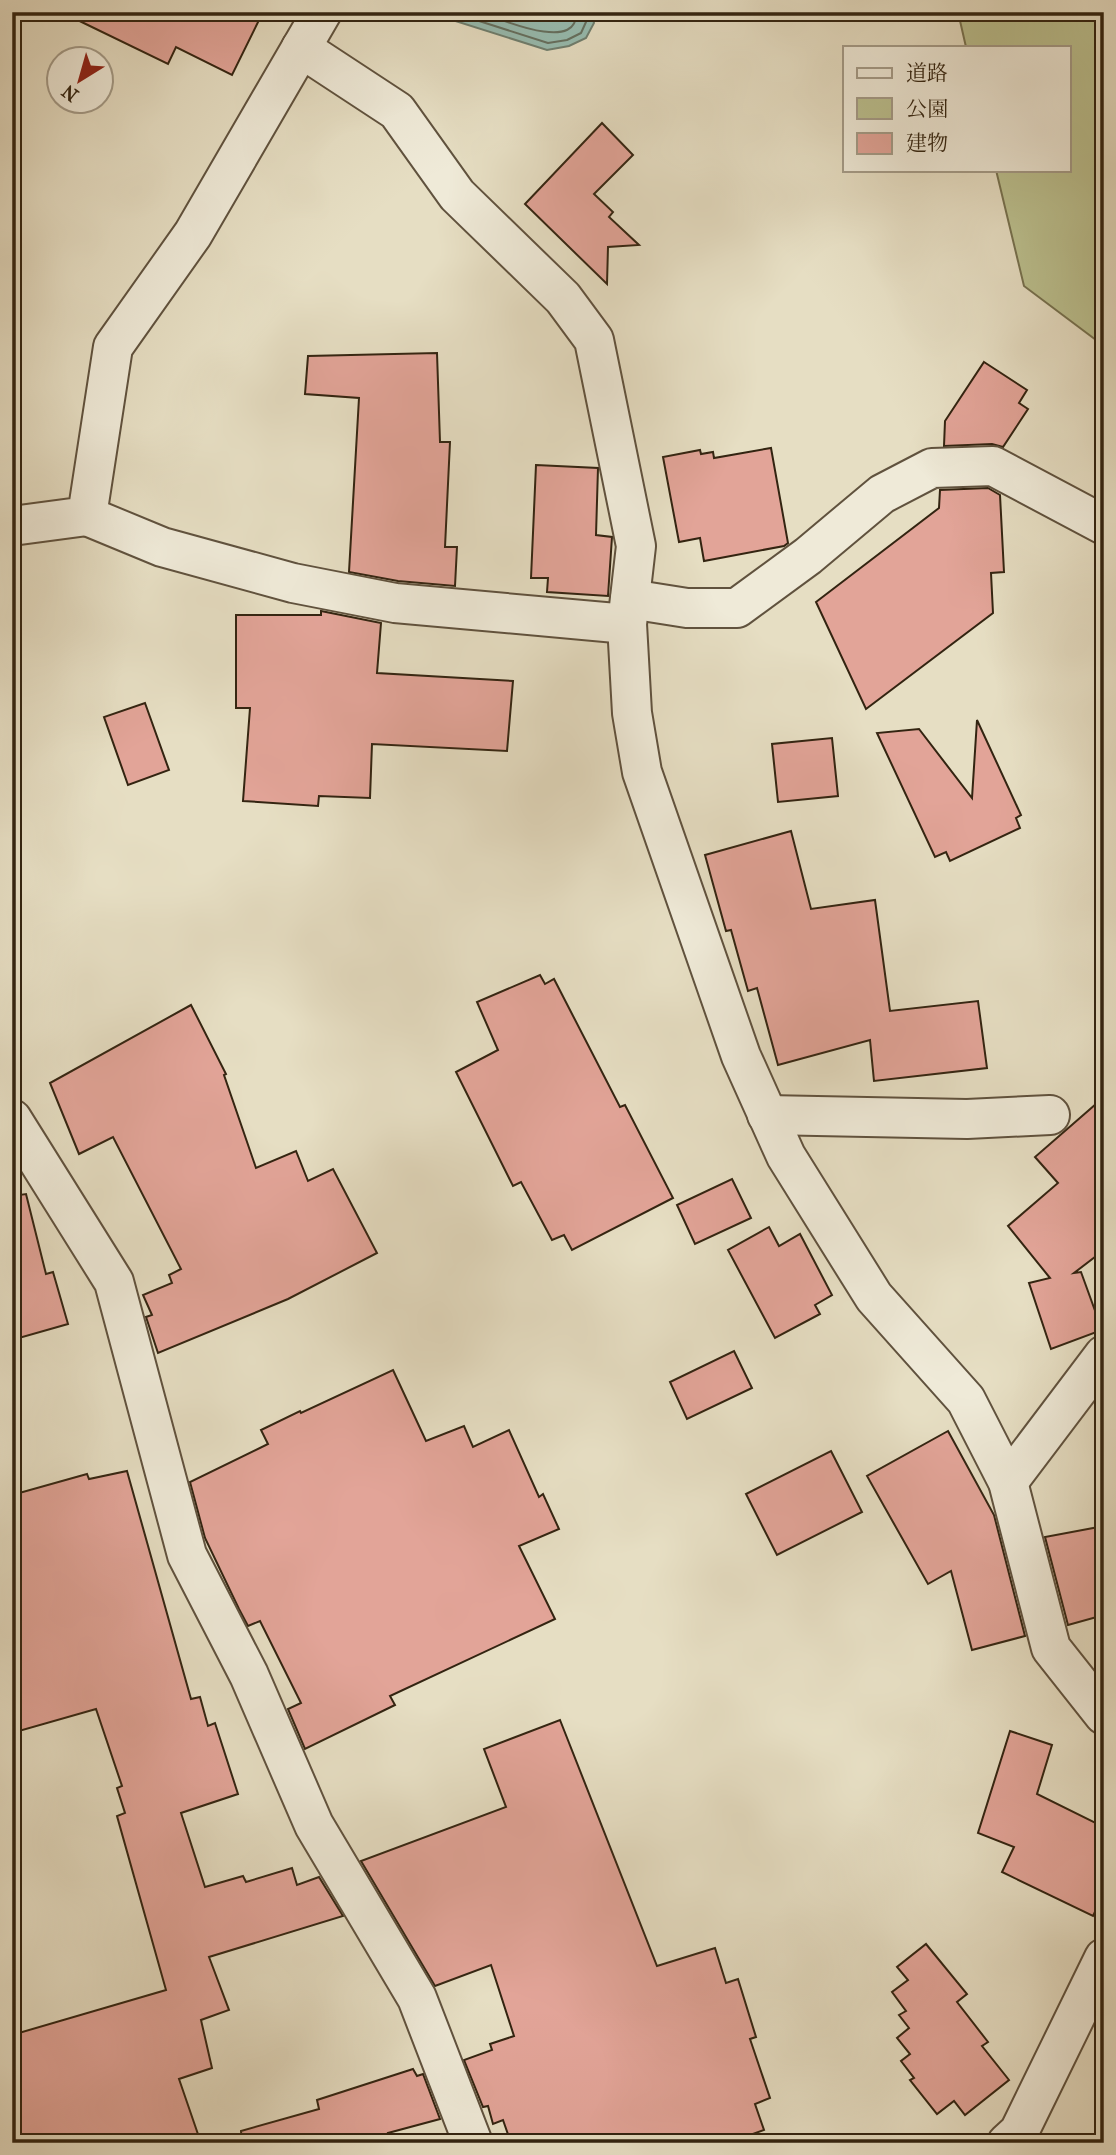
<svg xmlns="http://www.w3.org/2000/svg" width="1116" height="2155" viewBox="0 0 1116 2155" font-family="'IM FELL French Canon','Noto Serif JP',serif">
  <rect width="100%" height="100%" fill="#e6dec3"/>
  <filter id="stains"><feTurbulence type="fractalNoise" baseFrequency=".00286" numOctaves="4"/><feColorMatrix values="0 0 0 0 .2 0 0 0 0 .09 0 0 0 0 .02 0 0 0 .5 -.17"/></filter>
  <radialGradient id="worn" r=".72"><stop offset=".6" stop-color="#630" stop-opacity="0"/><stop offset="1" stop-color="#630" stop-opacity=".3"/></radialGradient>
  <path fill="#bbc08f" stroke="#777250" stroke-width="2" d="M 958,12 L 1104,12 L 1104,346 L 1024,286 L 996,170 L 1069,170 L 1069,47 L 966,47 Z"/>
  <path fill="#97bcb0" stroke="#6f7f70" stroke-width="2" d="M 427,12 L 591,12 L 594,23 L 586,38 L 569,46 L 547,50 Z"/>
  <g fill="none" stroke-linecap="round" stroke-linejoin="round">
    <g stroke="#657060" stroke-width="2">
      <path d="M 451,12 L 548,43 L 567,40 L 581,33 L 586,22 L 585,12"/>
      <path d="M 480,12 C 500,19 579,54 576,12"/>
    </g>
  </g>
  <g fill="#e2a498" stroke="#332411" stroke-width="2">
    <path d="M 61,12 L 263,12 L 232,75 L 176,47 L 168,64 Z"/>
    <path d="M 602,123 L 633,155 L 594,194 L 613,212 L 609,217 L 639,245 L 608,247 L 607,284 L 525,204 Z"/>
    <path d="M 437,353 L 440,442 L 450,442 L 445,547 L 457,547 L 455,586 L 398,581 L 349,572 L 359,398 L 305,394 L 308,356 Z"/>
    <path d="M 984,362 L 1027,390 L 1019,403 L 1028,409 L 1003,447 L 992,444 L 944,446 L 945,421 Z"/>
    <path d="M 771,448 L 788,543 L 784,546 L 704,561 L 700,538 L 679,542 L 663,457 L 700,450 L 701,454 L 713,452 L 714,458 Z"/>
    <path d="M 536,465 L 598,468 L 596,535 L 612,537 L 608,596 L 547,592 L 548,578 L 531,578 Z"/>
    <path d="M 988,488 L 1000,495 L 1004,572 L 991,573 L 993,613 L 866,709 L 816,602 L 939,508 L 940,490 Z"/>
    <path d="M 321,611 L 381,623 L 377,673 L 513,681 L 507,751 L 372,744 L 370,798 L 319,796 L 318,806 L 243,801 L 250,708 L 236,708 L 236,615 L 321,615 Z"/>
    <path d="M 145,703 L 169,770 L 128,785 L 104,717 Z"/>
    <path d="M 977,720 L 1021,815 L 1016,818 L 1020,828 L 950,861 L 946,852 L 935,857 L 877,733 L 919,729 L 972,798 Z"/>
    <path d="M 832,738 L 838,796 L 778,802 L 772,744 Z"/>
    <path d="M 791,831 L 811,909 L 875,900 L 890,1011 L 978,1001 L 987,1068 L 874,1081 L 870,1040 L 778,1065 L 757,988 L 748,991 L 731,930 L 726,931 L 705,855 Z"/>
    <path d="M 540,975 L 545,984 L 554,979 L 620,1107 L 625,1105 L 673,1198 L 572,1250 L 564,1235 L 552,1240 L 521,1182 L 513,1186 L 456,1072 L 498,1050 L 477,1002 Z"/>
    <path d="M 191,1005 L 226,1074 L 224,1075 L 256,1168 L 296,1151 L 308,1181 L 333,1169 L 377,1253 L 288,1299 L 158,1353 L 146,1317 L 152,1315 L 143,1295 L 172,1283 L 169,1275 L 181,1269 L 113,1137 L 79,1154 L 50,1083 Z"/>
    <path d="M 1104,1097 L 1104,1250 L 1074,1273 L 1081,1272 L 1102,1330 L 1051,1349 L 1029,1283 L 1050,1278 L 1008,1226 L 1058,1183 L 1035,1157 Z"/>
    <path d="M 732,1179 L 751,1218 L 695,1244 L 677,1205 Z"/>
    <path d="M 26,1194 L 46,1274 L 53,1272 L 68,1324 L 12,1340 L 12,1196 Z"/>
    <path d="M 769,1227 L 779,1246 L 800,1234 L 832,1295 L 815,1305 L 820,1314 L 775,1338 L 728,1250 Z"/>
    <path d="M 734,1351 L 752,1388 L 687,1419 L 670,1382 Z"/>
    <path d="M 393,1370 L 426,1441 L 464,1426 L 473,1447 L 509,1430 L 539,1497 L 543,1494 L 559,1529 L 519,1546 L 555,1619 L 390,1696 L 395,1705 L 305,1749 L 288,1709 L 301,1703 L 260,1621 L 248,1626 L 239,1609 L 205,1538 L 190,1482 L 268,1444 L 261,1430 L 300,1411 L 301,1413 Z"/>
    <path d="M 948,1431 L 994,1515 L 1025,1636 L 972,1650 L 951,1571 L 928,1584 L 867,1476 Z"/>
    <path d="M 831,1451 L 862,1512 L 777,1555 L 746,1494 Z"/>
    <path d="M 127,1471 L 191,1699 L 200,1697 L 208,1726 L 215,1723 L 238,1794 L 181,1813 L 205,1887 L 243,1876 L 246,1882 L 292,1868 L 297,1885 L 319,1877 L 343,1916 L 209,1957 L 229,2010 L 201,2020 L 212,2068 L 179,2079 L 201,2143 L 12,2143 L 12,2035 L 166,1990 L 117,1816 L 125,1813 L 117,1788 L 122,1786 L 96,1709 L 12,1733 L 12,1495 L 87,1474 L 89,1479 Z"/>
    <path d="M 1104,1526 L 1104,1615 L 1068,1625 L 1045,1537 Z"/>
    <path d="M 560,1720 L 657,1966 L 715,1948 L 726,1983 L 738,1979 L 756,2037 L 750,2039 L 770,2098 L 755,2104 L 764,2130 L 728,2143 L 511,2143 L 503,2120 L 493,2124 L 488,2106 L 483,2107 L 464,2060 L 492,2050 L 490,2044 L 514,2036 L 491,1965 L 435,1986 L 361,1861 L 506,1807 L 484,1749 Z"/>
    <path d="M 1010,1731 L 1052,1745 L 1037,1794 L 1104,1827 L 1104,1893 L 1093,1916 L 1002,1872 L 1014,1847 L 978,1833 Z"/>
    <path d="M 926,1944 L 967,1994 L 957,2002 L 988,2042 L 982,2046 L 1009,2080 L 965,2115 L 954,2101 L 937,2114 L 910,2080 L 914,2078 L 901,2061 L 910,2054 L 897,2038 L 909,2028 L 899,2015 L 906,2011 L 892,1992 L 908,1980 L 897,1967 Z"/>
    <path d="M 413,2069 L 417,2076 L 423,2074 L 440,2119 L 388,2133 L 391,2143 L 242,2143 L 241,2131 L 319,2109 L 317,2100 Z"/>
  </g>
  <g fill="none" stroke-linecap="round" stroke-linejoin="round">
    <g stroke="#60523e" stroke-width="42">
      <g id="street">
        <path d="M 301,48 L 397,111 L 457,195 L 563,298 L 594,340 L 636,546 L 627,624 L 632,713 L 642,772 L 741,1056 L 786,1156 L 874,1297 L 966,1400 L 1008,1482 L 1051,1648 L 1104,1715"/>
        <path d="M 87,516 L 162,547 L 293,583 L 395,603 L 627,624"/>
        <path d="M 12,526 L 87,516 L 113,347 L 193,234 L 322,12"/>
        <path d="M 630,599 L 687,608 L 737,608 L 808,556 L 882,494 L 932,468 L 993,466 L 1104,525"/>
        <path d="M 767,1115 L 967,1119 L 1050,1115"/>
        <path d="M 12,1119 L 114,1282 L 187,1555 L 249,1675 L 314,1825 L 417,1998 L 473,2143"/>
        <path d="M 1008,1482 L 1104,1355"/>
        <path d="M 1007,2143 L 1019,2132 L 1104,1958"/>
      </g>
    </g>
    <use href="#street" stroke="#efead8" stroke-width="38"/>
  </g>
  <rect width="1116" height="2155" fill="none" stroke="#e6dec3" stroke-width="42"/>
  <rect x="14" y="14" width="1088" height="2127" fill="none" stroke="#332411" stroke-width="3.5"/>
  <rect x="21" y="21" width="1074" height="2113" fill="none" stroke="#332411" stroke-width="2"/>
  <rect x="843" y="46" width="228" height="126" fill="#efead8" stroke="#a49b88" stroke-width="2"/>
  <rect x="857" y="68" width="35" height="10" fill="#efead8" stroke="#a49b88" stroke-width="2"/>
  <text x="906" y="80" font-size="21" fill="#332411">道路</text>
  <rect x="857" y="98" width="35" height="21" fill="#bbc08f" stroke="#a49b88" stroke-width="2"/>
  <text x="906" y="116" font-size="21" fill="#332411">公園</text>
  <rect x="857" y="133" width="35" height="21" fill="#e2a498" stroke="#a49b88" stroke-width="2"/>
  <text x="906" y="150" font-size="21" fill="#332411">建物</text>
  <g transform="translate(80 80) rotate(217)"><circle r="33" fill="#efead8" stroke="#a49b88" stroke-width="2"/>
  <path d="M0-5L12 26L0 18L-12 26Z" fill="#8f2418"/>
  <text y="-10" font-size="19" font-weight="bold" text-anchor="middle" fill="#332411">N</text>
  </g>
  <rect width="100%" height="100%" filter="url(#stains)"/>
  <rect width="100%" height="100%" fill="url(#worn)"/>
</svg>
